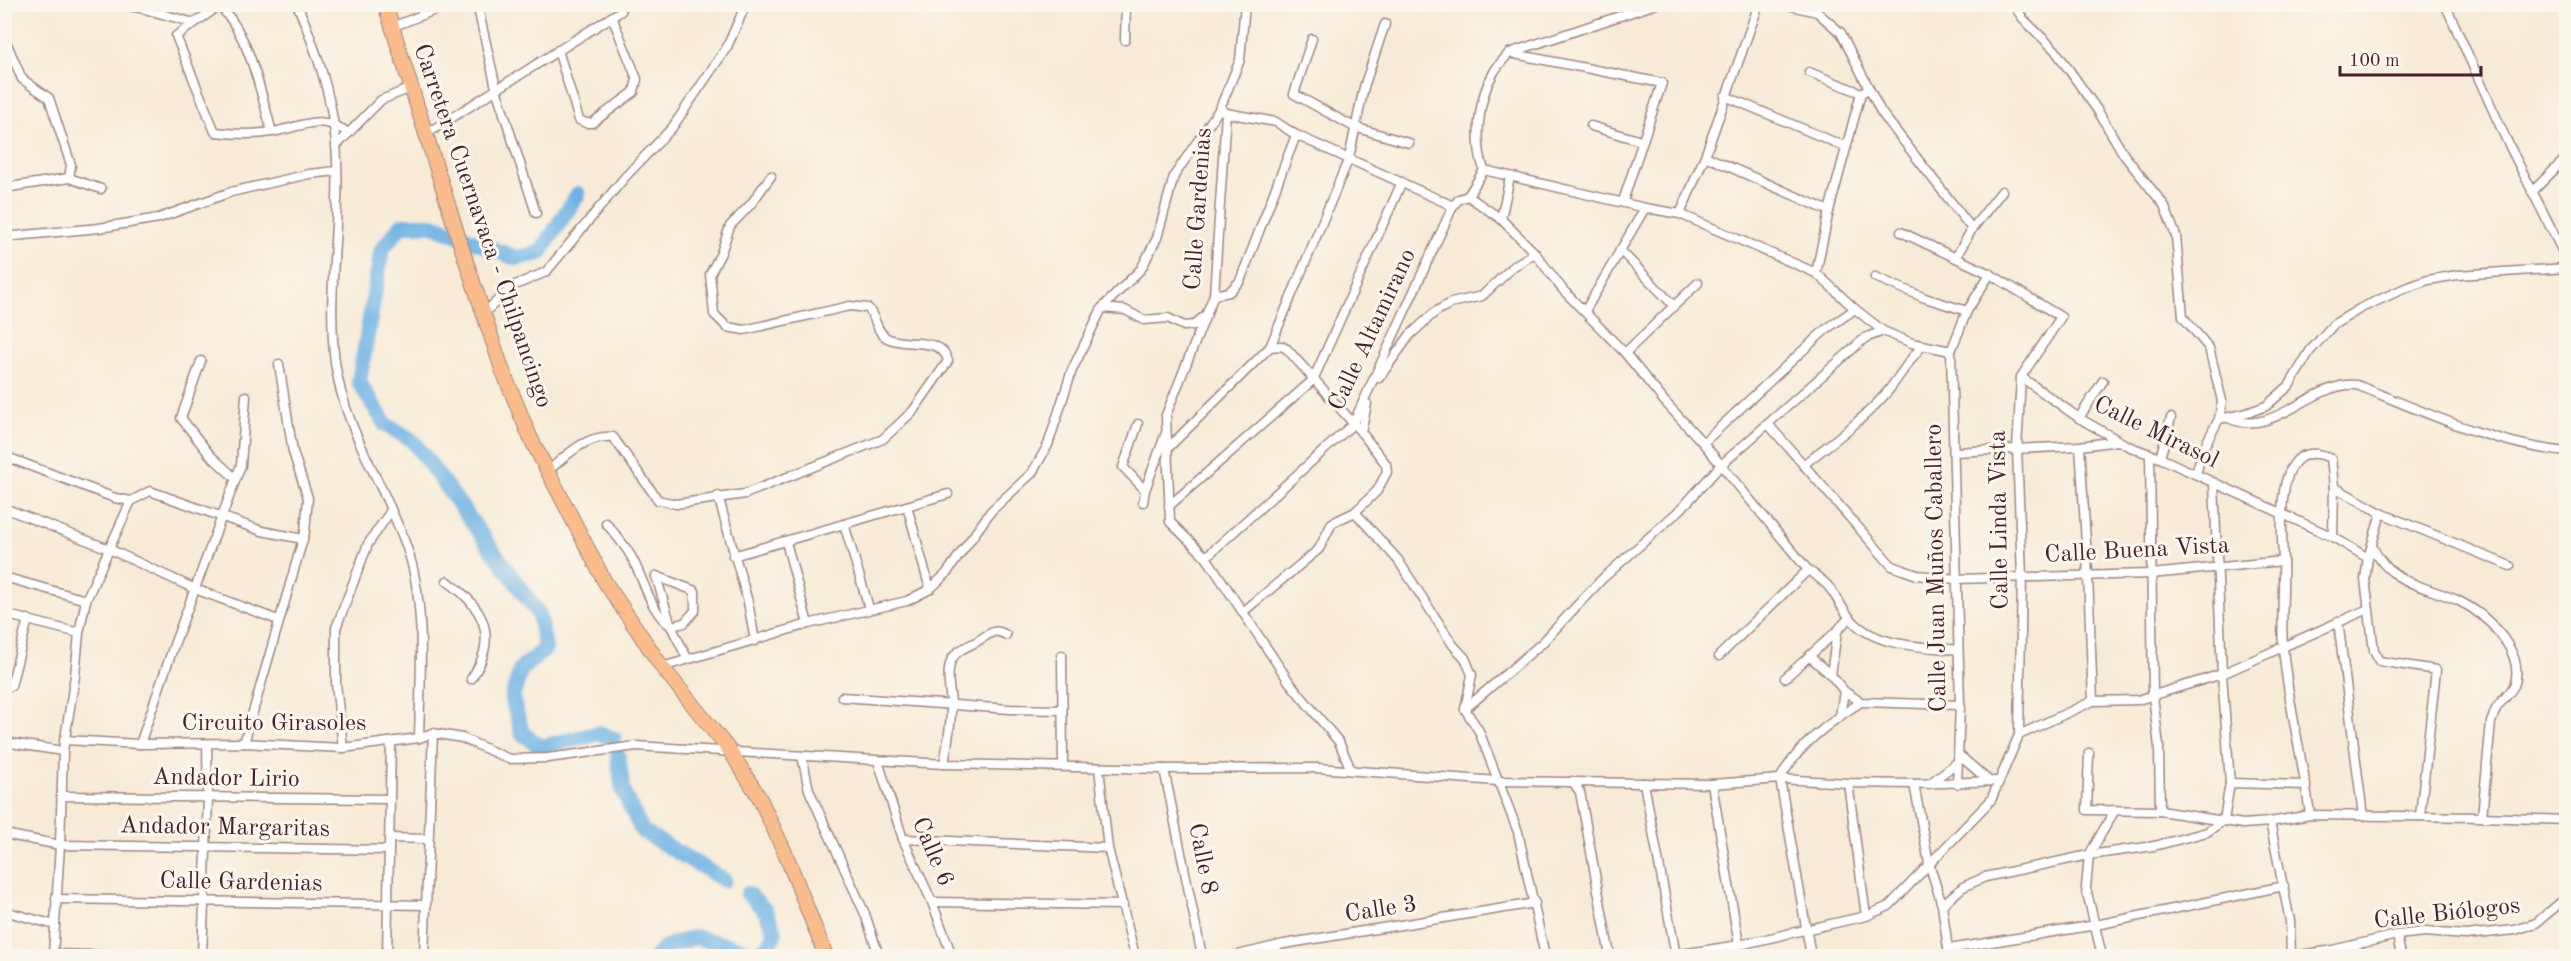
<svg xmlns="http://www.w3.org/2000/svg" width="2571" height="961" viewBox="0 0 2571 961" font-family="'Old Standard TT',serif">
  <rect width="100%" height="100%" fill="#fbf7ec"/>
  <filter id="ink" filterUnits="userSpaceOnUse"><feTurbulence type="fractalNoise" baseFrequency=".0167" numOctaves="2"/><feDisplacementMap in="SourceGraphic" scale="12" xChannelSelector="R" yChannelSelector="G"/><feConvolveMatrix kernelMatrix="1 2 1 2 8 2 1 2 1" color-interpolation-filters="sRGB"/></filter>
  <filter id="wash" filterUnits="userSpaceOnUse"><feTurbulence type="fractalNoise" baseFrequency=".008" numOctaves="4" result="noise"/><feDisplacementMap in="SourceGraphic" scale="24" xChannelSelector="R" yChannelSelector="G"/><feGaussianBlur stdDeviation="1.35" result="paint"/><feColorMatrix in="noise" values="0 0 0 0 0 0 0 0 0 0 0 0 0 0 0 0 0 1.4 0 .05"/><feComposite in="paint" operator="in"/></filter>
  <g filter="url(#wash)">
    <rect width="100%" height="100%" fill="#f7ebd7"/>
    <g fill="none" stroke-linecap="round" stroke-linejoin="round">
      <g stroke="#6fb2e4" stroke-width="16">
        <path d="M 578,194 L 540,253 L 516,258 L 433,225 L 402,225 L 382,249 L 359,382 L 385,424 L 413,441 L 539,614 L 545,649 L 521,669 L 512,698 L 522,733 L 541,747 L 600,733 L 614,739"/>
        <path d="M 618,755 L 623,791 L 642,831 L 724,880"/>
        <path d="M 657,956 L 668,946 L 695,937 L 756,953 L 770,945 L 775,932 L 765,910 L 748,894"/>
      </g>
    </g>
  </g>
  <g filter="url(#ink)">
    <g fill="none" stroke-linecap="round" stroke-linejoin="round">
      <g stroke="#a08581" stroke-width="11">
        <g id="minor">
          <path d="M 115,4 L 141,8 L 194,23"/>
          <path d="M 297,4 C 316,49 332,95 336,144 C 342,216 326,290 335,362 C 344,430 385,485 407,548 C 427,605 420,679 419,738"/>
          <path d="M 477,4 L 497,92 L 536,213"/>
          <path d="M 1783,4 L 1817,12 L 1841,33 L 1881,112 L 1972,229"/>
          <path d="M 2013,4 L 2024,20 L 2055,50 L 2098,111 L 2124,155 L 2164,205 L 2176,236 L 2183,317 L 2209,348 L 2222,401 L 2219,419 L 2203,449 L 2196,474"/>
          <path d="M 2445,4 L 2506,139 L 2566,258"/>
          <path d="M 392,27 L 450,4"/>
          <path d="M 4,37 L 22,79 L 49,98 L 71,165 L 69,178 L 4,188"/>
          <path d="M 1312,39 L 1294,94 L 1354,127 L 1409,143"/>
          <path d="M 1125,40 L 1126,4"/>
          <path d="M 558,50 L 579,120 L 586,123 L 592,123 L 634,92 L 637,79 L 612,17"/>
          <path d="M 1509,53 L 1662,83 L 1623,201"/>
          <path d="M 1809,72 L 1861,93"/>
          <path d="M 1725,96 L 1846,147"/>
          <path d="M 1220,108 L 1226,113 L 1214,295 L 1166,415 L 1170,522 L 1206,557 L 1290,683 L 1339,742 L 1351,770"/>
          <path d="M 1226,113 L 1276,122 L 1296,135 L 1453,206"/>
          <path d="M 1591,126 L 1641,141"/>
          <path d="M 272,132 C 261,94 249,32 219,6 L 176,36 L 215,132 C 233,134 254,135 272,132 C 305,127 317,112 349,133"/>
          <path d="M 426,134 L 621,11"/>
          <path d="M 336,146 L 381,100 L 411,88"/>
          <path d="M 1705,156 L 1829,211"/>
          <path d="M 1484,170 L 1645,208 L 1680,214 L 1816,273 L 1855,309 L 1883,331 L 1912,343 L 1951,351"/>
          <path d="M 1484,170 C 1474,141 1478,98 1494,72 C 1498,65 1504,59 1509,53 L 1656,4"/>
          <path d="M 69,178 L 101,189"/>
          <path d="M 2532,192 L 2566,158"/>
          <path d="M 1468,196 L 1484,170"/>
          <path d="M 1680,214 L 1705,156 L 1759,4"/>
          <path d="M 1501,219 L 1510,177"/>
          <path d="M 1901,232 L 1990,274 L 2061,317 L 2021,377 L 2017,449 L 2022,577 L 2019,735"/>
          <path d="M 4,237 L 99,228 L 159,218 L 231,192 L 309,174 L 337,171"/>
          <path d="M 1620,250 L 1673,305"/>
          <path d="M 1956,257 L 1972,229 L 2002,191"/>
          <path d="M 1816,273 L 1829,211 L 1861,93 L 1868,89"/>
          <path d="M 1875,277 L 1925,298 L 1967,311"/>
          <path d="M 1214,295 L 1229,292 L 1240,281 L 1296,135"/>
          <path d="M 1102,308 L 1125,310 L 1144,320 L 1168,318 L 1184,326 L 1194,325 L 1207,314"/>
          <path d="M 1585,311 L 1645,208"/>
          <path d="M 484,313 L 513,286 L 546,272 L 625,177 L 672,128 L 727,47 L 746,4"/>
          <path d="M 1625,353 L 1698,283"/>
          <path d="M 201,361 L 181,418 L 210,455 L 235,478"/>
          <path d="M 2021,377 L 2079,418 L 2128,446 L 2160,458 L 2333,537 L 2368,558"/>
          <path d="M 1379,378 L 1410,335 L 1435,312 L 1451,303 L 1482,296 L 1514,266 L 1535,253"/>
          <path d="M 2079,418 L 2103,381"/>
          <path d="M 2228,418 C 2275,439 2311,381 2357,385 C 2424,412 2493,444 2566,452"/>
          <path d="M 2219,419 L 2244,414 L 2266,406 L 2289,386 L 2310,351 L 2333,325 L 2361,308 L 2403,289 L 2428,280 L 2458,275 L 2566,268"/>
          <path d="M 1138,424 L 1123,467 L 1145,490"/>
          <path d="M 1768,424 L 1892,566 L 1917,575 L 1957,579 L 2151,574 L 2283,561"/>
          <path d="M 1361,432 L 1367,404"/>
          <path d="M 1703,443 L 1825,330 L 1855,309"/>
          <path d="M 2080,446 L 2088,575 L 2093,701"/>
          <path d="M 1168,448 L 1270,347 L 1349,158 L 1364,87 L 1385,24"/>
          <path d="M 1954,452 L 2080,446 L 2118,441"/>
          <path d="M 2150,454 L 2153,696 L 2159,747 L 2160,811"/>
          <path d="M 4,456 L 115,498 L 131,501 L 150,491 L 262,531 L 303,539"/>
          <path d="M 2160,458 L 2171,418"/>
          <path d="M 1803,465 C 1830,444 1867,417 1888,391 C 1900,376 1909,360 1922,346"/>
          <path d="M 547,472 C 567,455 585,435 613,437 L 658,500 L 676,504 L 745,494 L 883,439 L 913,411 L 948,361 C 942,335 906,348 887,338 C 876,332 876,317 868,308 L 850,306 L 744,330 L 727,327 L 714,314 L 710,274 L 721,253 L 730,226 L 751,204 L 771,176"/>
          <path d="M 2334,487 L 2381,513 L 2510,566"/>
          <path d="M 718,496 L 748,602 L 755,641"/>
          <path d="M 1143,502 L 1145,490 L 1166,433"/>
          <path d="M 907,506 L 930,589"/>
          <path d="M 1169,506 L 1313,380 L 1402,182"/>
          <path d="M 4,508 L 109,549 L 195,589 L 278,620"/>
          <path d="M 1355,512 L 1398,560 L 1453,645 L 1465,658 L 1472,675 L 1465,709 L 1479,731 L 1518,832 L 1545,956"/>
          <path d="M 2381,513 L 2368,558 L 2365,579 L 2374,651 L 2379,661 L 2436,670 L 2420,816"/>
          <path d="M 606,523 C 614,533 623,543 629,553 C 644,576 648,610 671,626 L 684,623 L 695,611 L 695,591 L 656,576"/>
          <path d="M 844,524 L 869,608"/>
          <path d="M 786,542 L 808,624"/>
          <path d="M 2372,546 C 2391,586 2425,585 2459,601 C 2486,614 2524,650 2515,683 C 2512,693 2501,700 2496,709 C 2494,713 2493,718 2491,722 L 2482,817"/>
          <path d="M 733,556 L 948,494"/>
          <path d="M 1206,557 L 1353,424 L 1453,206 L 1459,199 L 1468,196 L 1501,219 L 1535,253 L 1563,290 L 1625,353 L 1665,402 L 1703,443 L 1808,570 C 1815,575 1824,581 1829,587 C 1837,597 1842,609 1850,618 C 1875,648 1922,646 1958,650"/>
          <path d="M 656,576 L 671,626 L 687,658"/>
          <path d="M 4,577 L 86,600"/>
          <path d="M 447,581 C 485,608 499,638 471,679"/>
          <path d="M 1244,611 L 1319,549 L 1332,523 L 1355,512 L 1377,491 L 1387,472 L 1386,464 L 1361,432 L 1287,349 L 1281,346 L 1270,347"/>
          <path d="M 4,614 L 79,633"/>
          <path d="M 2338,621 L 2363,816"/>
          <path d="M 1062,655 L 1063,765"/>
          <path d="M 1719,656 L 1808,570"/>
          <path d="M 1809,656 L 1831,675 L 1844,691 L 1861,702 L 1960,705"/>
          <path d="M 662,667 L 808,624 L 907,601 L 930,589 L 946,574 L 991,511 L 1032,473 L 1048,445 L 1072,370 L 1102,308 L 1141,269 L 1157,238 L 1174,176 L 1220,108 L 1240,60 L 1245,4"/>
          <path d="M 1831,675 L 1837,631 L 1849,618"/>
          <path d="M 1785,678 L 1837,631"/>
          <path d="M 11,686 L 28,619"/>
          <path d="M 842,697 L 1010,709 L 1062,710"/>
          <path d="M 1465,709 L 1542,643 L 1602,579 L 1681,509 L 1720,466 L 1865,338 L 1883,331"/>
          <path d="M 1840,716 L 1844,691"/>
          <path d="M 64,740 L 140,744 L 244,743 L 343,748 L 419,738 L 433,733 L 462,738 L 509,759 L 548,758 L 636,746 L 944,764 L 1164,769 L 1317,768 L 1498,781 L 1712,784 L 1780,779 L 1848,783 L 1914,784 L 1999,781"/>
          <path d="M 4,742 L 63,751"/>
          <path d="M 244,743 L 305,532 L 308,498 L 293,452 L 279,364"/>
          <path d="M 140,744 L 174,645 L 241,465 L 246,396"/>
          <path d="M 343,748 L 336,683 L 336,628 L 368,544 L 390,512"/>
          <path d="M 2089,753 L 2087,810 L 2160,811 L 2243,824 L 2270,822 L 2310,815 L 2482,817 L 2566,820"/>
          <path d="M 1959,755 L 1989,781"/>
          <path d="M 802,756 L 809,790 L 865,914 L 879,956"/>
          <path d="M 878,761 L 903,839 L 932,902 L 952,956"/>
          <path d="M 944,764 C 947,745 952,723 951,703 C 950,690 946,674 951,661 C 957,648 971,646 981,639 C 991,633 994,628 1006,635"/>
          <path d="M 1099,768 L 1108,848 L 1135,956"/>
          <path d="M 1164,769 L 1202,956"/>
          <path d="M 1572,781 L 1580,792 L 1610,956"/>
          <path d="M 1644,783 L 1676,956"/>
          <path d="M 1848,783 L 1866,916"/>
          <path d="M 2230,783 L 2306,785"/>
          <path d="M 1712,784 L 1739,945"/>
          <path d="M 1914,784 L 1929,863 L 1942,905 L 1949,956"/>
          <path d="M 1929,784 L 1959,761"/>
          <path d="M 1957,784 L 1960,705 L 1951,351 L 1967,311 L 1990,274"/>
          <path d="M 61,796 L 390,799"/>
          <path d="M 2310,815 C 2303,759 2288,704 2283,648 C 2281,620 2284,590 2283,561 C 2282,530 2272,432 2331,458 L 2334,487 L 2333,537"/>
          <path d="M 2270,822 L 2290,921 L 2291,956"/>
          <path d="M 4,834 L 60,845 L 389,850"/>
          <path d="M 389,838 L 428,839"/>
          <path d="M 903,839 L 1108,848"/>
          <path d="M 56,899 L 425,905"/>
          <path d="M 932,902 L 1123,905"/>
          <path d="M 1942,905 L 1963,887 L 1985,877 L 2089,855 L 2154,846 L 2207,832 L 2224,820 L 2230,783 L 2222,674 L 2214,483"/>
          <path d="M 4,911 L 55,925"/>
          <path d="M 2397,935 L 2401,956"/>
          <path d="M 1949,949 L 2096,925 L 2284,886"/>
          <path d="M 53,954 L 138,956"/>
          <path d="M 53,956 L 60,845 L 63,751 L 75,676 L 79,633 L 86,600 L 131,501"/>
          <path d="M 202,956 L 208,798 L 207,744"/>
          <path d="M 387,956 L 391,742"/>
          <path d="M 424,956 L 433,733"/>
          <path d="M 1234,956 L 1284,944 L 1535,903"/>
          <path d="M 1669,956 L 1739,945 L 1866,916 L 1889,906 L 1991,800 L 2019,735 L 2093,701 L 2138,700 L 2222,674 L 2368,609"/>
          <path d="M 1811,956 L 1780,779 C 1797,746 1830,722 1861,702"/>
          <path d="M 2102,956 L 2086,888 L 2089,855 L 2115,810"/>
          <path d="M 2292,956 L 2328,951 L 2397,935 L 2425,932 L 2466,935 L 2515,930 L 2536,923 L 2566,898"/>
        </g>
      </g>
      <g stroke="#a08581" stroke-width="16">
        <path id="primary" d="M 385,4 L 464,255 L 502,369 L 530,437 L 605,582 L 662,667 L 730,751 L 759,797 L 786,855 L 826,956"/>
      </g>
      <use href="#minor" stroke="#fff" stroke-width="8"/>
      <use href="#primary" stroke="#fabc8b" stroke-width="14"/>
    </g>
  </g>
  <g text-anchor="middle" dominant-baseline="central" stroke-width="6" stroke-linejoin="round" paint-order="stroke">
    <g font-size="24" fill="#4a1f2b" stroke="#fbf7ec">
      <text transform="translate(1199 209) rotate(-86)">Calle Gardenias</text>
      <text transform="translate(482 226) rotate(71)">Carretera Cuernavaca - Chilpancingo</text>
      <text transform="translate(1373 330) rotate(-65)">Calle Altamirano</text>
      <text transform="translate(2156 433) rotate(26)">Calle Mirasol</text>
      <text transform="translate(2000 520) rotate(-91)">Calle Linda Vista</text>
      <text transform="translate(2137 551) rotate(-3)">Calle Buena Vista</text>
      <text transform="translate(1937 568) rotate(-91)">Calle Juan Muños Caballero</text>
      <text x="274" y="724">Circuito Girasoles</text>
      <text transform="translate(226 779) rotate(1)">Andador Lirio</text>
      <text transform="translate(225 828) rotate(1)">Andador Margaritas</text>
      <text transform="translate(932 852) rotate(67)">Calle 6</text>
      <text transform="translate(1202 859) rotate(79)">Calle 8</text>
      <text transform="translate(241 883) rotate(1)">Calle Gardenias</text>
      <text transform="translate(1381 910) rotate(-9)">Calle 3</text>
      <text transform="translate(2447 914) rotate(-6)">Calle Biólogos</text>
    </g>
  </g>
  <rect width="2571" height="961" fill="none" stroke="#fbf7ec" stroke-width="24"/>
  <path d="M2340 66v9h141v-9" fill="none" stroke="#4a1f2b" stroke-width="3"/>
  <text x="2349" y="66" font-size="18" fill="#4a1f2b" stroke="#fbf7ec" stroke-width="4.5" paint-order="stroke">100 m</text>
</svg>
